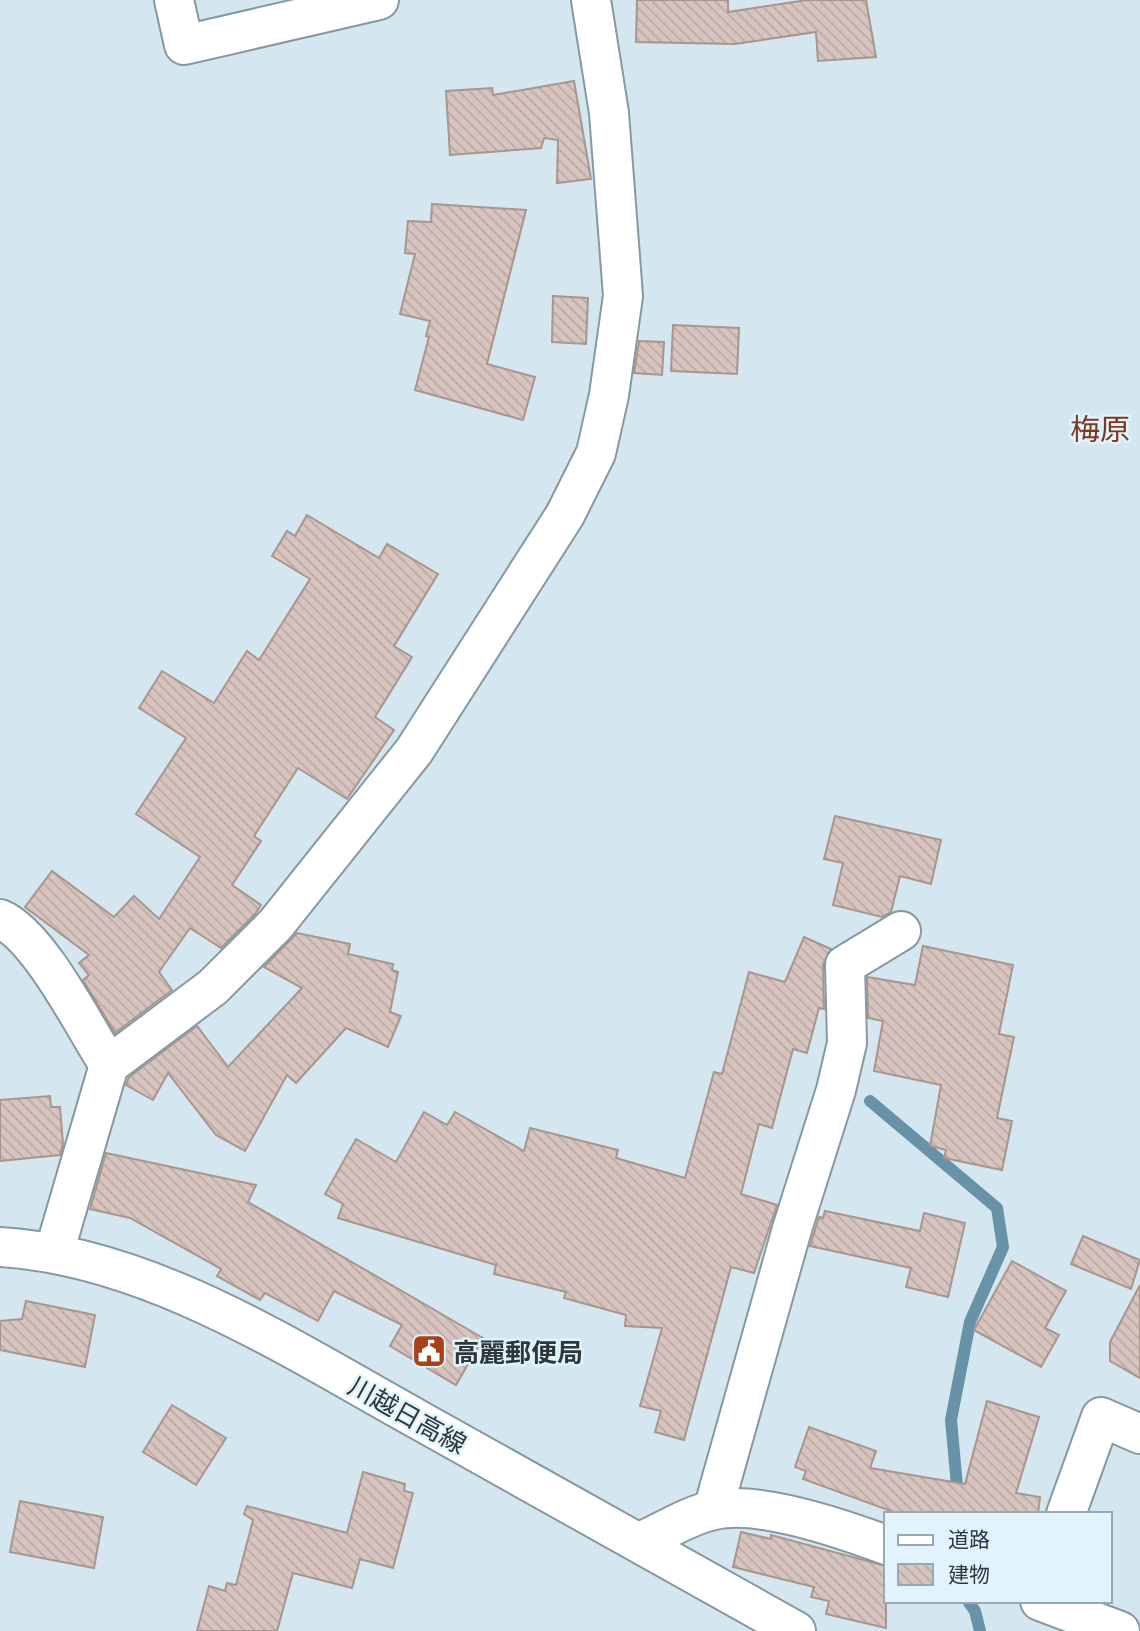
<svg xmlns="http://www.w3.org/2000/svg" width="1140" height="1631" viewBox="0 0 1140 1631" font-family="Commissioner,'Noto Sans JP',sans-serif">
  <defs>
    <pattern id="building-back-hatch" width="6" height="6" patternUnits="userSpaceOnUse" patternTransform="scale(1.75)"><rect width="6" height="6" fill="#d8c4be"/><path d="M-1 5l2 2M0 0l6 6M5-1l2 2" fill="none" stroke="#baa9a4"/></pattern>
  </defs>
  <rect width="100%" height="100%" fill="#d4e7f1"/>
  <g fill="none" stroke-linecap="round" stroke-linejoin="round">
    <g stroke="#6892a8" stroke-width="12">
      <path d="M 870,1101 L 997,1208 L 1003,1247 L 970,1322 L 951,1420 L 958,1497"/>
      <path d="M 968,1601 L 975,1611 L 980,1631"/>
    </g>
  </g>
  <g fill="url(#building-back-hatch)" stroke="#a8958e" stroke-width="2">
    <path d="M 637,0 L 728,0 L 728,12 L 807,0 L 866,0 L 876,57 L 818,61 L 816,32 L 735,44 L 636,42 Z"/>
    <path d="M 574,81 L 591,179 L 557,183 L 558,140 L 544,138 L 541,148 L 450,155 L 446,91 L 492,88 L 493,95 Z"/>
    <path d="M 432,204 L 526,210 L 487,364 L 535,377 L 523,420 L 415,390 L 429,337 L 426,336 L 430,321 L 400,314 L 415,254 L 405,253 L 408,221 L 431,222 Z"/>
    <path d="M 553,296 L 588,298 L 586,344 L 552,342 Z"/>
    <path d="M 673,325 L 739,328 L 737,374 L 671,371 Z"/>
    <path d="M 639,341 L 664,342 L 662,375 L 634,373 Z"/>
    <path d="M 307,515 L 379,558 L 387,544 L 438,574 L 394,646 L 412,657 L 375,717 L 394,730 L 347,799 L 298,768 L 254,836 L 261,841 L 232,885 L 261,905 L 255,914 L 221,948 L 190,928 L 159,972 L 172,990 L 115,1033 L 83,980 L 89,975 L 79,963 L 89,955 L 25,907 L 52,871 L 114,917 L 134,896 L 159,919 L 200,857 L 136,814 L 186,738 L 139,708 L 162,671 L 214,703 L 247,651 L 259,660 L 310,579 L 272,556 L 287,531 L 295,536 Z"/>
    <path d="M 835,816 L 941,840 L 931,884 L 900,876 L 891,912 L 882,917 L 833,905 L 843,863 L 824,859 Z"/>
    <path d="M 297,933 L 350,944 L 348,954 L 393,964 L 392,970 L 398,972 L 390,1012 L 401,1016 L 388,1047 L 346,1028 L 296,1083 L 287,1075 L 245,1151 L 216,1135 L 168,1073 L 153,1100 L 126,1085 L 129,1077 L 197,1026 L 228,1067 L 302,988 L 264,967 Z"/>
    <path d="M 804,937 L 831,949 L 823,965 L 824,1009 L 819,1008 L 807,1053 L 793,1049 L 772,1128 L 759,1124 L 741,1194 L 777,1205 L 754,1273 L 731,1267 L 684,1440 L 655,1432 L 661,1411 L 640,1406 L 662,1328 L 625,1326 L 626,1315 L 564,1298 L 566,1292 L 494,1274 L 496,1265 L 338,1218 L 343,1204 L 325,1194 L 356,1139 L 396,1162 L 424,1112 L 447,1125 L 455,1112 L 524,1151 L 530,1128 L 618,1150 L 616,1158 L 685,1178 L 714,1072 L 722,1074 L 749,972 L 785,982 Z"/>
    <path d="M 923,946 L 1013,965 L 999,1034 L 1014,1037 L 997,1118 L 1012,1121 L 1002,1170 L 944,1158 L 946,1150 L 930,1146 L 941,1085 L 874,1071 L 883,1021 L 868,1018 L 867,977 L 915,985 Z"/>
    <path d="M 50,1096 L 51,1107 L 60,1107 L 63,1144 L 60,1155 L 0,1161 L 0,1100 Z"/>
    <path d="M 106,1153 L 256,1185 L 248,1202 L 483,1338 L 456,1385 L 390,1346 L 402,1325 L 334,1291 L 318,1321 L 265,1293 L 260,1300 L 217,1276 L 221,1269 L 130,1218 L 90,1209 Z"/>
    <path d="M 825,1211 L 920,1231 L 924,1213 L 965,1223 L 948,1297 L 906,1287 L 911,1268 L 810,1246 L 819,1217 L 823,1218 Z"/>
    <path d="M 1083,1236 L 1140,1260 L 1131,1289 L 1071,1264 Z"/>
    <path d="M 1012,1261 L 1066,1291 L 1045,1328 L 1059,1335 L 1041,1367 L 974,1330 Z"/>
    <path d="M 1140,1285 L 1140,1378 L 1110,1361 L 1110,1342 Z"/>
    <path d="M 26,1301 L 95,1315 L 85,1367 L 0,1350 L 0,1321 L 22,1319 Z"/>
    <path d="M 987,1401 L 1039,1417 L 1016,1493 L 1040,1497 L 1038,1514 L 899,1514 L 803,1479 L 806,1471 L 795,1467 L 809,1427 L 876,1451 L 870,1468 L 965,1484 Z"/>
    <path d="M 172,1405 L 226,1438 L 196,1485 L 143,1452 Z"/>
    <path d="M 363,1472 L 405,1484 L 404,1491 L 413,1493 L 393,1568 L 360,1559 L 352,1588 L 293,1573 L 277,1631 L 197,1631 L 209,1586 L 225,1591 L 227,1583 L 236,1585 L 253,1520 L 244,1514 L 247,1506 L 347,1533 Z"/>
    <path d="M 20,1501 L 103,1517 L 94,1568 L 10,1552 Z"/>
    <path d="M 741,1532 L 771,1539 L 771,1535 L 886,1566 L 886,1628 L 826,1614 L 829,1601 L 811,1597 L 814,1587 L 733,1567 Z"/>
  </g>
  <g fill="none" stroke-linecap="round" stroke-linejoin="round">
    <g stroke="#8698a1" stroke-width="42">
      <g id="street">
        <path d="M 174,0 L 184,45 L 379,0"/>
        <path d="M 0,919 C 39,935 85,1028 109,1065"/>
        <path d="M 54,1253 L 109,1065 L 213,987 L 276,924 L 319,870 L 414,751 L 565,515 L 596,453 L 609,395 L 623,296 L 609,113 L 591,0"/>
        <path d="M 713,1510 L 792,1229 L 836,1090 L 847,1043 L 845,965 L 901,931"/>
        <path d="M 1066,1514 L 1101,1417 L 1140,1434"/>
        <path d="M 640,1542 C 663,1532 689,1515 714,1510 C 759,1500 843,1529 886,1545"/>
        <path d="M 1040,1601 L 1120,1631"/>
      </g>
    </g>
    <g stroke="#8698a1" stroke-width="42">
      <path id="primary" d="M 0,1247 C 149,1256 289,1348 417,1419 C 544,1489 670,1560 796,1631"/>
    </g>
    <use href="#street" stroke="#fff" stroke-width="38"/>
    <use href="#primary" stroke="#fff" stroke-width="38"/>
  </g>
  <defs>
    <g id="civic-square" transform="scale(1.75)"><rect x="-9" y="-9" width="18" height="18" rx="4" fill="#a7411a" stroke="#e1f4fe"/><path d="M-.6-6.5H3V-4.5H.6V-3L4-1V1h2V6H-6V1h2V-1L-.6-3ZM-1.2 2.5V6h2.4V2.5Z" fill="#fff"/></g>
  </defs>
  <g fill-rule="evenodd">
    <use href="#civic-square" x="429" y="1351"/>
  </g>
  <g text-anchor="middle" dominant-baseline="central" stroke-width="5" stroke-linejoin="round" paint-order="stroke">
    <g font-size="26" font-weight="bold" fill="#2f373b" stroke="#e1f4fe" text-anchor="start">
      <text x="453" y="1351">高麗郵便局</text>
    </g>
    <g font-size="26" fill="#2f373b" stroke="#e1f4fe">
      <text transform="translate(408 1414) rotate(29)">川越日高線</text>
    </g>
    <g font-size="30" fill="#7c3922" stroke="#e1f4fe">
      <text x="1100" y="427">梅原</text>
    </g>
  </g>
  <rect x="884" y="1512" width="228" height="91" fill="#e1f4fe" stroke="#9aa8b0" stroke-width="2"/>
  <rect x="898" y="1535" width="35" height="10" fill="#ffffff" stroke="#9aa8b0" stroke-width="2"/>
  <text x="948" y="1547" font-size="21" fill="#2f373b">道路</text>
  <rect x="898" y="1564" width="35" height="21" fill="url(#building-back-hatch)" stroke="#9aa8b0" stroke-width="2"/>
  <text x="948" y="1582" font-size="21" fill="#2f373b">建物</text>
</svg>
